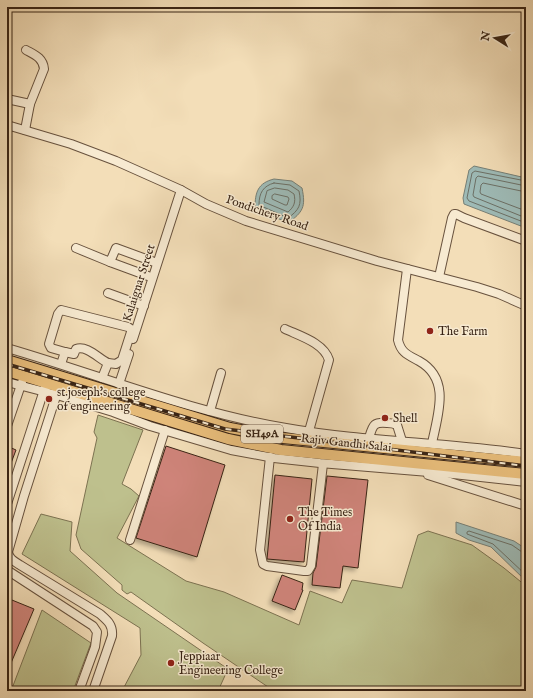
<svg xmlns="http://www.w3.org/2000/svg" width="533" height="698" viewBox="0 0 533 698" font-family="'IM FELL English',serif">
  <defs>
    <filter id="shadow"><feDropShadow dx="-3" dy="3" stdDeviation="2" flood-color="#0004"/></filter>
  </defs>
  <rect width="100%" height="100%" fill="#f3deb8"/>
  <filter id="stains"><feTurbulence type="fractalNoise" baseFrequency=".005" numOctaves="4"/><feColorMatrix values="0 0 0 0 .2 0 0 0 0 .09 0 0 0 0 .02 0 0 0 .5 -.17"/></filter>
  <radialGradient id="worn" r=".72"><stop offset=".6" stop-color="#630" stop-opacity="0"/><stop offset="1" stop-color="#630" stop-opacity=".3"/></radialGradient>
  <g fill="#bec08d" stroke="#7c7251">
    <path d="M 98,415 L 143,430 L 122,484 L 131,489 L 139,496 L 117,538 L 186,581 L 224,592 L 299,625 L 310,591 L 342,603 L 352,580 L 402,588 L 418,535 L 428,531 L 472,545 L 504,568 L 526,586 L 526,675 L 519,691 L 278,691 L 271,689 L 203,643 L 131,592 L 127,594 L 122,590 L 122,585 L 81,549 L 76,535 L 97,438 L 94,432 Z"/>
    <path d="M 41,514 L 72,522 L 70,551 L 117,593 L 228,669 L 218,691 L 122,691 L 141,655 L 140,628 L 22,554 Z"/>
    <path d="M 42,610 L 91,643 L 73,691 L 11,691 Z"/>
  </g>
  <g fill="#9ebbb7" stroke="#767f76">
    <path d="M 474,166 L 526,178 L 526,228 L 464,204 L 463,198 L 469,170 Z"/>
    <path d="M 274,179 L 292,181 L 302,188 C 306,207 303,212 288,223 L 255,208 C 255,192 258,183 274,179 Z"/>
    <path d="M 456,522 L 514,541 L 526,549 L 526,581 L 491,547 L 469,540 L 456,533 Z"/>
  </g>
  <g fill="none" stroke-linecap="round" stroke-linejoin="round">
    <g stroke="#6c7066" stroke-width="1">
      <path d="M 526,181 L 475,171 L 472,173 L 467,198 L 469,201 L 526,223"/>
      <path d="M 274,183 L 290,185 L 299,191 C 302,205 299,210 288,218 L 259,205 C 259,193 263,186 274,183 Z"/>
      <path d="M 526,186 L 478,176 L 476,178 L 473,195 L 474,197 L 526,218"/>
      <path d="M 275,188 L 288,190 L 294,194 C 296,202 294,207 288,212 L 264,202 L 267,191 Z"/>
      <path d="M 526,192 L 483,183 L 481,185 L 480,192 L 481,194 L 526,211"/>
      <path d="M 275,194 L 288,197 L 289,199 L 287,205 L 285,205 L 272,199 L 272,196 Z"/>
      <path d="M 526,552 L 522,552 L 512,545 L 469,531 L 467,532 L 467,534 L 493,544 L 526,575"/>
    </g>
  </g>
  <g fill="#cf847a" stroke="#392415" filter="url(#shadow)">
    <path d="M 7,446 L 16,450 L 8,471 L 7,471 Z"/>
    <path d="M 166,446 L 225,465 L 197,557 L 136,538 Z"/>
    <path d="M 275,475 L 312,479 L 304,562 L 267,559 Z"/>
    <path d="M 327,476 L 368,480 L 358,568 L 343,566 L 340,588 L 312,585 L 313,573 L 316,567 Z"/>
    <path d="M 282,575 L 303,583 L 302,590 L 303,590 L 295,610 L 272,601 Z"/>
    <path d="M 7,598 L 34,609 L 11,663 L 7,661 Z"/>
  </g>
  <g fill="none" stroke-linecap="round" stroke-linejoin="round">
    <g stroke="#68523e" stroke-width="10">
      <g id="minor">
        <path d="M 7,99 L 30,104"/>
        <path d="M 7,125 L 71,144 L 116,161 L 181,190 L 206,204 L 246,221 L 377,261 L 477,287 L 499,294 L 526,306"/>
        <path d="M 25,130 L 30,104 L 44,69 C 43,58 35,55 26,50"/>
        <path d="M 76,248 L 110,262 L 116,248 L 157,263"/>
        <path d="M 110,262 L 148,276"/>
        <path d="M 407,269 L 398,340 C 401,353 408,355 419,361 C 451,379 438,414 432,443"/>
        <path d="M 439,277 L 452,218 L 454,214 L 456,214 L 464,218 L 526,241"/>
        <path d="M 108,293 L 144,306"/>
        <path d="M 285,329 C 300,336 324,343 329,360 L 309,431"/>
        <path d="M 133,339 L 181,190"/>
        <path d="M 7,348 C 100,375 190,412 286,428 C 364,442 446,442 526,454"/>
        <path d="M 65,352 L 74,354 L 76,349 C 87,345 99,359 108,363"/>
        <path d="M 61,364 L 65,352 L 51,348 L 49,344 L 58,314 L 61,310 L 128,327 L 131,329 L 131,332 L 122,360 L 116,364 L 108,363 L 102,378"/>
        <path d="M 7,382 L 57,395 L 113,412 L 150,426 L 231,450 L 274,458 L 320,463 L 453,474 L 526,482"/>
        <path d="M 119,384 L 129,354"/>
        <path d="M 58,390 L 24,496 L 8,552 C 9,559 14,561 20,565 L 100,614 C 108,621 113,625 112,636 L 93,691"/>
        <path d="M 210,411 L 221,373"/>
        <path d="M 7,426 L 22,382"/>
        <path d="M 369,438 C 373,425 373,422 387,423 C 390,423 393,423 397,425 L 402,441"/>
        <path d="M 270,457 L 260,550 L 263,564 L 267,566 L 304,571 L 308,571 L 311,566 L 323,464"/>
        <path d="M 428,475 L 526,506"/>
        <path d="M 7,504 L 45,387"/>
        <path d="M 130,540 L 165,430"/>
        <path d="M 7,570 L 93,626 L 97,632 L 95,647 L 79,691"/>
      </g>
    </g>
    <g stroke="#392415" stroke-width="12">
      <g id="major">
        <path d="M 7,360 L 230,428 L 283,438 L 526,462"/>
        <path d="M 7,371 L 228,439 L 281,450 L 526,474"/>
      </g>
    </g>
    <use href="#minor" stroke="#f7ead1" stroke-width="8"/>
    <use href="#major" stroke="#eabf7c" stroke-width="10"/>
    <g stroke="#392415" stroke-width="3.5">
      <path id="rail" d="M 7,364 L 225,429 L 526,466"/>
    </g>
    <use href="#rail" stroke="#f7ead1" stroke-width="2" stroke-dasharray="6" stroke-linecap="butt"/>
  </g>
  <g fill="#8f2418" stroke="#f7ead1" stroke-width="1.5">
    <circle cx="430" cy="331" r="4"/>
    <circle cx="49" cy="399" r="4"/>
    <circle cx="385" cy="418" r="4"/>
    <circle cx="290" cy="519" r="4"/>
    <circle cx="171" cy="663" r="4"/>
  </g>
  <g text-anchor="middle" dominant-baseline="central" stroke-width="3" stroke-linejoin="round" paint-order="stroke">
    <rect fill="#f7ead1" stroke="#725f4d" stroke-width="1" x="241" y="425" width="42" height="18" rx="3"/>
    <g font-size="11" font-weight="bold" fill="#392415">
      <text x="262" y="434">SH49A</text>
    </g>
    <g font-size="12" fill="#392415" stroke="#f7ead1">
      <text transform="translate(267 213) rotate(19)">Pondichery Road</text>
      <text transform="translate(139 283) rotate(-72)">Kalaignar Street</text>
      <text transform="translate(346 443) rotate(6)">Rajiv Gandhi Salai</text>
    </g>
    <g font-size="12" fill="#392415" stroke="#f7ead1" text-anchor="start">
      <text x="438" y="331">The Farm</text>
      <text x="57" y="392">st.joseph's college<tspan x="57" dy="14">of engineering</tspan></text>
      <text x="393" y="418">Shell</text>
      <text x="298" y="512">The Times<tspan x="298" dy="14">Of India</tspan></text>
      <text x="179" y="656">Jeppiaar<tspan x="179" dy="14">Engineering College</tspan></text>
    </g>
  </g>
  <rect width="533" height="698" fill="none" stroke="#f3deb8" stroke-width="24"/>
  <rect x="8" y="8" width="517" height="682" fill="none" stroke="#392415" stroke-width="2"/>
  <rect x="12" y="12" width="509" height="674" fill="none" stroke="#392415"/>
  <g transform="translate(495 38) rotate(281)" stroke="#f7ead1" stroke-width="3" paint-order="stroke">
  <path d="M0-3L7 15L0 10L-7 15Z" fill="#392415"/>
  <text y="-6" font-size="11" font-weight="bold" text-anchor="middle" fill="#392415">N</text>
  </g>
  <rect width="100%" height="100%" filter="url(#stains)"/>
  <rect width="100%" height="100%" fill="url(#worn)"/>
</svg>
